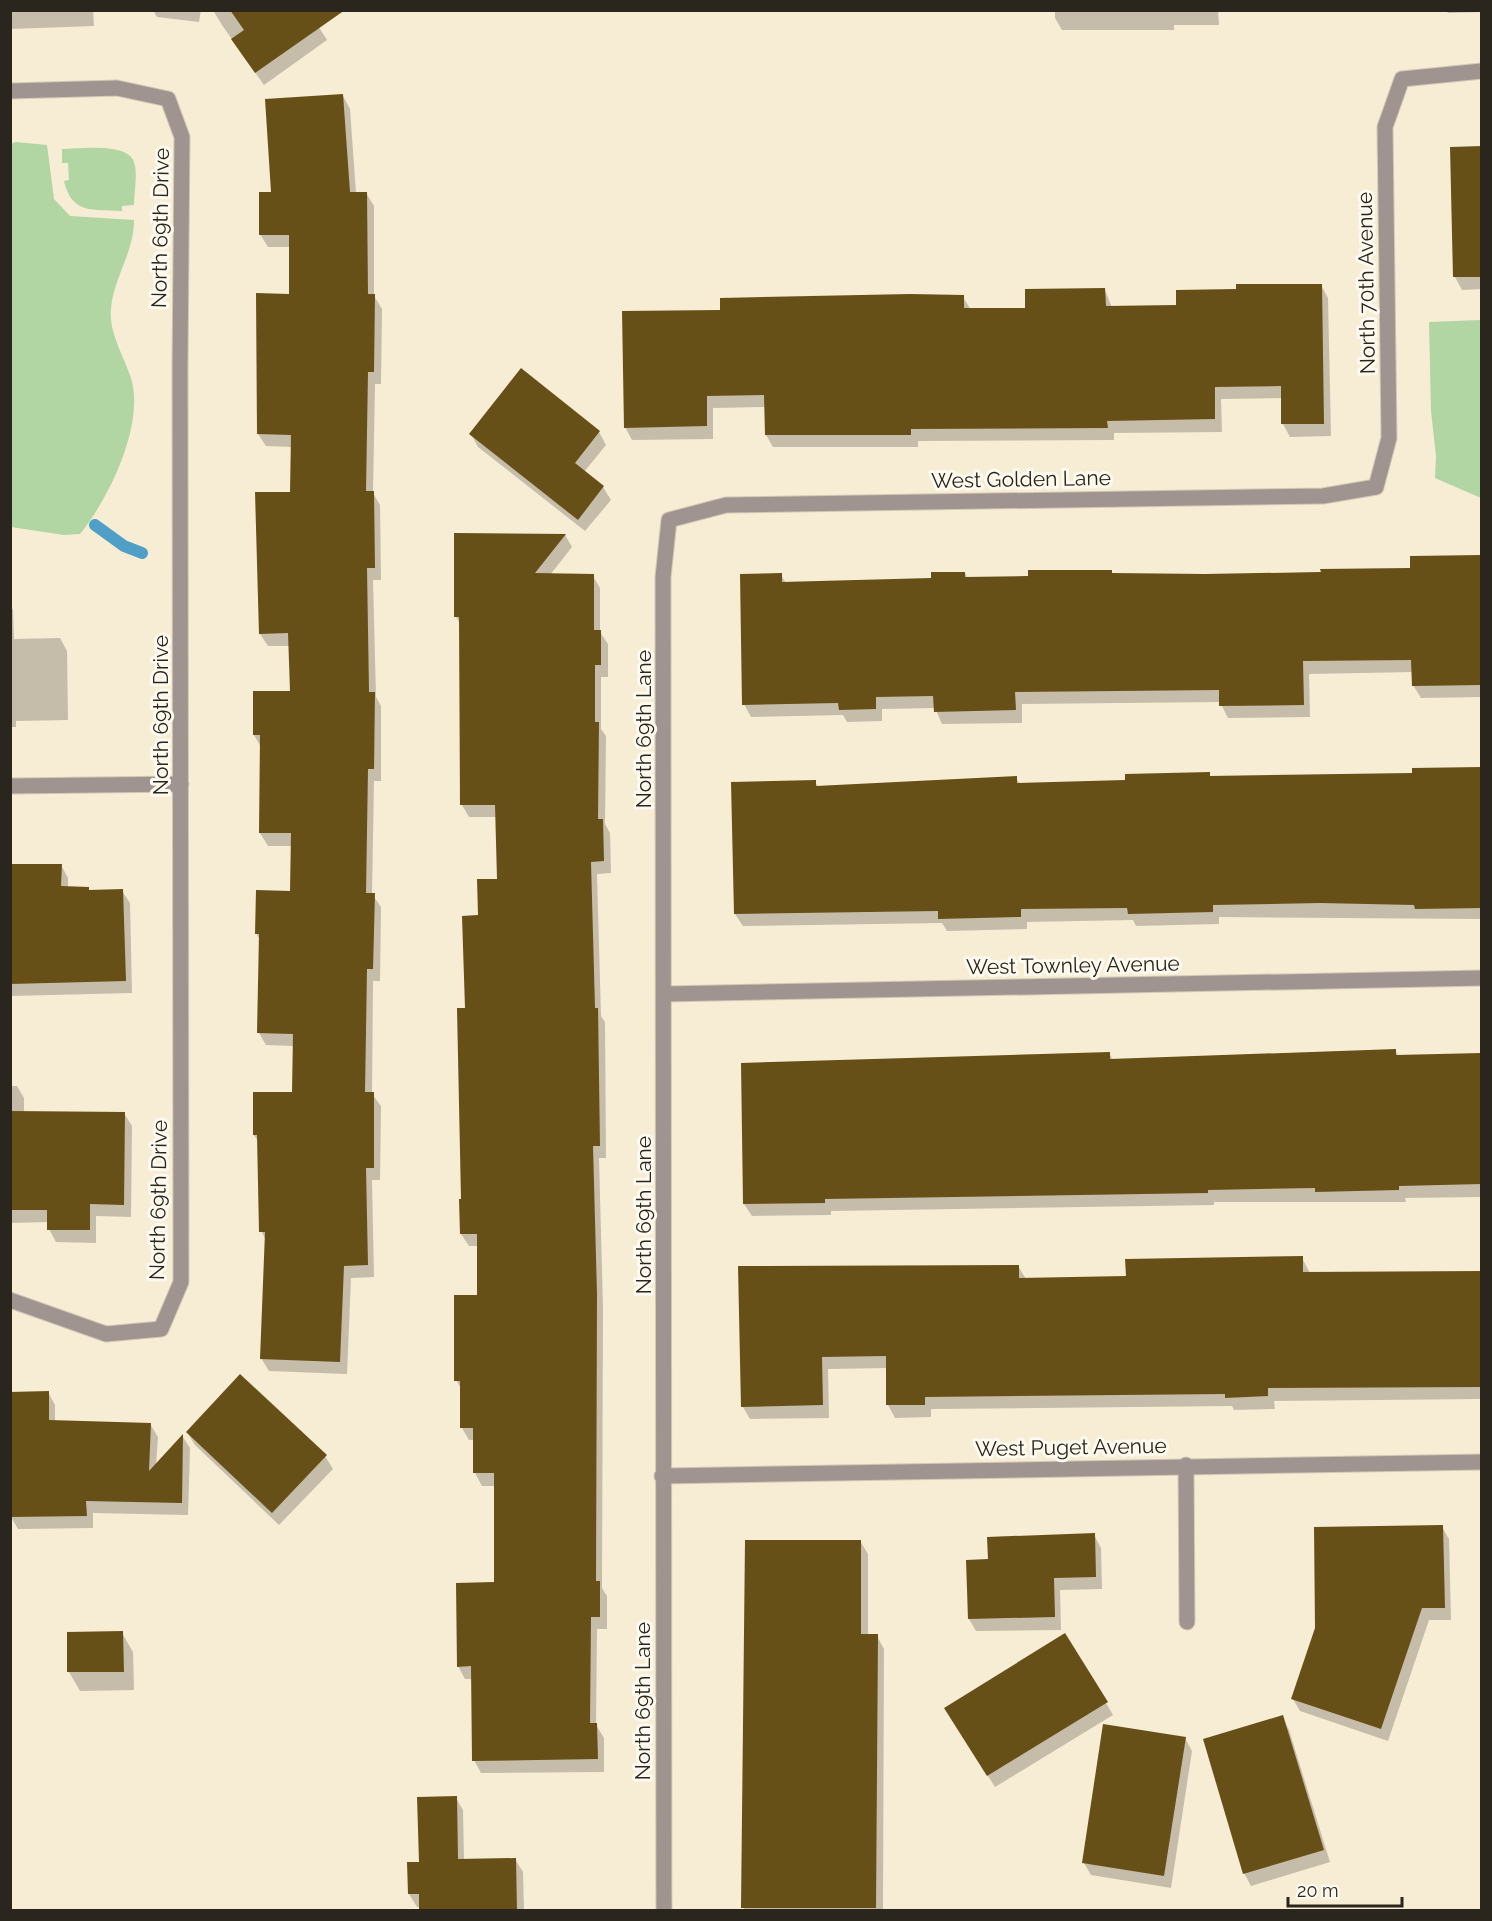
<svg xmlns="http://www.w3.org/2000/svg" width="1492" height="1921" viewBox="0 0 1492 1921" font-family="Raleway,sans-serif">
  <rect width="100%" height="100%" fill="#f7ecd4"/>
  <g fill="#b1d5a3">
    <path d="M 16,142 L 47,145 L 54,199 L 70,216 L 134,220 C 134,252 114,277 111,308 C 108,331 124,357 131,378 C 145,425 109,498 80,534 L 64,535 L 11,527 L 10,144 Z"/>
    <path d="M 62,149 C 80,149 127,142 134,162 C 138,174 134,193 134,205 L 122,206 L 122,211 C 93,209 72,215 64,181 L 69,180 L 68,163 L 62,163 Z"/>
    <path d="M 1481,320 L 1482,320 L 1481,498 L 1435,478 L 1436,456 L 1431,411 L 1429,322 Z"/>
  </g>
  <g fill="#0003">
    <path d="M 10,10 L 93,10 L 94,26 L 10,29 Z"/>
    <path d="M 153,10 L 201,10 L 199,22 L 157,17 Z"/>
    <path d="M 217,10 L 308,10 L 327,40 L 264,85 L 222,25 L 214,12 Z"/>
    <path d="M 1055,10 L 1218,10 L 1219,25 L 1174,25 L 1174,30 L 1062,30 L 1055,18 Z"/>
    <path d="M 1446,10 L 1482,10 L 1482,12 L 1448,13 Z"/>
    <path d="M 343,96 L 350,109 L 356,193 L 366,193 L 374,206 L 374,296 L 382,309 L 381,384 L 375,384 L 373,493 L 380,505 L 381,580 L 373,580 L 376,697 L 381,706 L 381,781 L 374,781 L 372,894 L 381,907 L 380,981 L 373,981 L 372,1094 L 381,1106 L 380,1180 L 372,1180 L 374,1277 L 351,1278 L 347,1374 L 269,1371 L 261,1358 L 266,1240 L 261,1231 L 259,1143 L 254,1135 L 293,1093 L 294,1046 L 266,1045 L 259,1033 L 260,940 L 256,933 L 291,893 L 292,846 L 268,846 L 260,833 L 261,747 L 254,735 L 291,693 L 290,646 L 268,646 L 260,634 L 292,493 L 292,447 L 266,446 L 258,434 L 291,295 L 291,247 L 268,247 L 260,234 L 272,194 Z"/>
    <path d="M 1452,148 L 1482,148 L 1482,289 L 1462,290 L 1455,277 Z"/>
    <path d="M 1321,285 L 1328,298 L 1331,436 L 1290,437 L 1283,424 L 1283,398 L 1221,399 L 1222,432 L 1114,433 L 1114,440 L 918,441 L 918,447 L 773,447 L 766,435 L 766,407 L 713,408 L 713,439 L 632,440 L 625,427 L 721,312 L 963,297 L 971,310 L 1027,309 L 1105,290 L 1112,308 L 1178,307 L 1238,290 Z"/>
    <path d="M 521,370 L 599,432 L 606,445 L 584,472 L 603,487 L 611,500 L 585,531 L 478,447 L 471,434 Z"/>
    <path d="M 456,535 L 565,535 L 572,547 L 550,575 L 593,576 L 600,588 L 600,632 L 608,644 L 608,677 L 601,677 L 601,729 L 606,736 L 605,824 L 610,833 L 611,873 L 597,874 L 601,1016 L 605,1022 L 606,1158 L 599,1158 L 603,1307 L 602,1588 L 607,1596 L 607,1629 L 597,1629 L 596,1725 L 604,1738 L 604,1772 L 481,1773 L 474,1760 L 473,1679 L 465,1679 L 458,1666 L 495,1584 L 495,1486 L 482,1486 L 475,1473 L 475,1440 L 469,1440 L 462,1428 L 462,1390 L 456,1380 L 479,1296 L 478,1246 L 469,1246 L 461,1234 L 466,1010 L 479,917 L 499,880 L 497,817 L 469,817 L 462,805 L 461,625 L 456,617 Z"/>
    <path d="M 1482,556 L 1482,697 L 1421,698 L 1413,685 L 1413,672 L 1309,674 L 1310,717 L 1228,718 L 1220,702 L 1022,704 L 1022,723 L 942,724 L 935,708 L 882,709 L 882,721 L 847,722 L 843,715 L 751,717 L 744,704 L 781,575 L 786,583 L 933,580 L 965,573 L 968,579 L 1322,573 L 1411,569 Z"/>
    <path d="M 10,605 L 13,610 L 14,639 L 60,638 L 67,651 L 68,720 L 16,721 L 16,727 L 10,727 Z"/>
    <path d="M 1482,768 L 1482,919 L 1219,917 L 1219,924 L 1136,926 L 1133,920 L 1027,922 L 1027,929 L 947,931 L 942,923 L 743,926 L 735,914 L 815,781 L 818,787 L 1016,778 L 1020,784 L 1127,782 L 1209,774 L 1211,778 L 1414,774 Z"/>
    <path d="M 61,865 L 68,878 L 68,888 L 90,892 L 122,891 L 130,903 L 132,993 L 10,996 L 10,866 Z"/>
    <path d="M 1395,1050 L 1399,1057 L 1482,1055 L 1482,1197 L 1405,1198 L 1406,1202 L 1214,1202 L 1214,1205 L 831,1211 L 831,1215 L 752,1216 L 744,1204 L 1109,1053 L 1113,1060 Z"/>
    <path d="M 10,1086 L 17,1086 L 24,1098 L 24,1112 L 124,1113 L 132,1126 L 131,1217 L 96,1216 L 96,1243 L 56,1242 L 49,1229 L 49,1222 L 10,1223 Z"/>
    <path d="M 1302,1258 L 1310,1273 L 1482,1272 L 1482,1399 L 1274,1401 L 1275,1409 L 1234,1410 L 1232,1406 L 931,1409 L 931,1417 L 895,1418 L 888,1405 L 887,1368 L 828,1369 L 829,1418 L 750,1419 L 743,1407 L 740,1267 L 1018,1266 L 1026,1279 L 1127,1277 Z"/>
    <path d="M 48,1392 L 55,1405 L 55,1422 L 150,1424 L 158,1437 L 156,1465 L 183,1437 L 190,1448 L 188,1515 L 93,1513 L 93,1528 L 18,1529 L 11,1517 Z"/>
    <path d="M 187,1432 L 325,1456 L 333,1469 L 279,1525 L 195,1445 Z"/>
    <path d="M 1442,1527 L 1449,1539 L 1451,1620 L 1429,1620 L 1388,1741 L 1300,1711 L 1293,1699 Z"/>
    <path d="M 1094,1535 L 1101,1548 L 1102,1589 L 1060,1590 L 1061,1630 L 976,1631 L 969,1619 L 989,1561 Z"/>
    <path d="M 860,1541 L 868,1554 L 868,1636 L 877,1636 L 884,1649 L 883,1910 L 745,1910 L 743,1907 Z"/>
    <path d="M 122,1633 L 133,1652 L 134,1690 L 80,1691 L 69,1672 Z"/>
    <path d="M 1106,1703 L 1113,1715 L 995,1787 L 953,1721 Z"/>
    <path d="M 1282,1717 L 1289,1730 L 1330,1862 L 1251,1886 L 1244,1873 Z"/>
    <path d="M 1185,1738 L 1192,1751 L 1171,1888 L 1091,1875 L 1084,1863 Z"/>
    <path d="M 456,1798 L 463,1810 L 464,1860 L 515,1859 L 523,1872 L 524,1910 L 420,1910 L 420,1907 L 417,1907 L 409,1894 L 409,1864 L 420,1863 Z"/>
  </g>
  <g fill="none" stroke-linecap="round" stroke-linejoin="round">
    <path stroke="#509fc7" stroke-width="12" d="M 95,525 L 124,546 L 142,553"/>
  </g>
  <g fill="#675017">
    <path d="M 230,10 L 345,10 L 255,73 L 231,39 L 244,30 Z"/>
    <path d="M 343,94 L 350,192 L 367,192 L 368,294 L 375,294 L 374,372 L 368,372 L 366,491 L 374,491 L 375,568 L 367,568 L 369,692 L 375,692 L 374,769 L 368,769 L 366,893 L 375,893 L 373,969 L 367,969 L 365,1092 L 374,1092 L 374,1168 L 366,1168 L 368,1265 L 344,1266 L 340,1362 L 260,1359 L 265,1232 L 259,1232 L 257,1135 L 253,1135 L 253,1092 L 292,1092 L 293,1034 L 257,1033 L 259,934 L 255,934 L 256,890 L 290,891 L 291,833 L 259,833 L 260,735 L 253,735 L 253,691 L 290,691 L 288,633 L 259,634 L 255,492 L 290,492 L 291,435 L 257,434 L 256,293 L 289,294 L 289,235 L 259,235 L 259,192 L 271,192 L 265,99 Z"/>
    <path d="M 1482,146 L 1482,277 L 1453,277 L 1450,147 Z"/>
    <path d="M 1236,284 L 1322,284 L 1324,424 L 1281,424 L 1281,386 L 1215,387 L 1215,419 L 1107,421 L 1108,428 L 911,429 L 911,435 L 765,435 L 764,395 L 707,396 L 707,426 L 624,428 L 622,311 L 720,310 L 720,298 L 910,294 L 964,295 L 964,308 L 1025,308 L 1025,289 L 1105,288 L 1106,306 L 1176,305 L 1176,290 L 1236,289 Z"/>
    <path d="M 521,368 L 600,431 L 575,463 L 604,486 L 578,520 L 469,434 Z"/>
    <path d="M 454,533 L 566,534 L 535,573 L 594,574 L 594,630 L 601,630 L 601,665 L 595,665 L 595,722 L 599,722 L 598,819 L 603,819 L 604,861 L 591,862 L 595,1008 L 598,1008 L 600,1146 L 593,1146 L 597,1294 L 596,1581 L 600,1581 L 600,1617 L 591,1617 L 590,1723 L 597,1723 L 598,1759 L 472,1761 L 471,1666 L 457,1667 L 456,1583 L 494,1582 L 494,1473 L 473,1473 L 473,1428 L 460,1428 L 460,1381 L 454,1381 L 454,1295 L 477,1295 L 477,1234 L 460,1234 L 459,1199 L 461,1199 L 457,1008 L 465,1008 L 462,916 L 478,915 L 477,879 L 497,879 L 495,805 L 460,805 L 459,617 L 454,617 Z"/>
    <path d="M 1482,555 L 1482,685 L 1412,686 L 1411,660 L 1303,661 L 1304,705 L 1219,706 L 1219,690 L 1015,692 L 1016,710 L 934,712 L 933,696 L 876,697 L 876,709 L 839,710 L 838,703 L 742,705 L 740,574 L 782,573 L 782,582 L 931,578 L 931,572 L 965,572 L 965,577 L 1028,576 L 1028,570 L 1112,570 L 1112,573 L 1205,574 L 1321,572 L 1320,569 L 1410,568 L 1410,556 Z"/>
    <path d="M 1482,767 L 1482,908 L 1415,909 L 1414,905 L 1320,903 L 1213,905 L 1213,912 L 1128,914 L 1127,908 L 1021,909 L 1021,917 L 938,919 L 938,911 L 734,914 L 731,782 L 816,780 L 816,786 L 1017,776 L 1017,783 L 1125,780 L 1125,774 L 1210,772 L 1210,776 L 1412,773 L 1412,768 Z"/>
    <path d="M 10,864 L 62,864 L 61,886 L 89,887 L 89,890 L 123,889 L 126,981 L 10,984 Z"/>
    <path d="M 1396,1049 L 1396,1055 L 1482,1053 L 1482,1184 L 1399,1186 L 1399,1190 L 1315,1192 L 1315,1188 L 1208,1190 L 1208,1193 L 825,1199 L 825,1203 L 743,1204 L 741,1063 L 1110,1052 L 1110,1059 Z"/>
    <path d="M 10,1111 L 125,1112 L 124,1205 L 90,1204 L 90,1230 L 47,1230 L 47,1210 L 10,1210 Z"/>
    <path d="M 1303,1256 L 1303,1272 L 1482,1271 L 1482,1387 L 1268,1388 L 1268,1396 L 1225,1398 L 1225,1394 L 925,1397 L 925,1405 L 886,1405 L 886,1356 L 822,1357 L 823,1405 L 741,1407 L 738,1266 L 1019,1265 L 1019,1278 L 1126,1276 L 1125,1259 Z"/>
    <path d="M 240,1374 L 327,1455 L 272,1513 L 186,1432 Z"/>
    <path d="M 49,1391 L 49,1420 L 151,1423 L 149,1471 L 183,1434 L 182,1503 L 86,1501 L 87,1516 L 10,1517 L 10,1392 Z"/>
    <path d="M 1443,1525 L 1445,1608 L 1422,1608 L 1381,1729 L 1291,1699 L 1315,1628 L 1314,1527 Z"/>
    <path d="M 1095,1533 L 1096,1577 L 1054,1578 L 1055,1617 L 968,1619 L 966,1560 L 988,1559 L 987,1537 Z"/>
    <path d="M 745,1540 L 861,1540 L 861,1634 L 878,1634 L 876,1908 L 741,1908 Z"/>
    <path d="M 123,1631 L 124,1672 L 67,1672 L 67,1632 Z"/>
    <path d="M 1065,1633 L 1108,1702 L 987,1776 L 944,1708 Z"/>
    <path d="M 1283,1715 L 1324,1850 L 1243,1874 L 1203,1739 Z"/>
    <path d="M 1103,1724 L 1186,1737 L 1164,1876 L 1082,1863 Z"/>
    <path d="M 457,1796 L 458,1859 L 516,1858 L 517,1911 L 419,1911 L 419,1894 L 408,1894 L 407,1862 L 419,1862 L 417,1797 Z"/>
  </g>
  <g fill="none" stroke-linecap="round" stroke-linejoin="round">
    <g stroke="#d2c8b3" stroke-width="17">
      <g id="street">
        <path d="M 10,91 L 117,88 L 168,99 L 182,137 L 180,366 L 181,1282 L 161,1329 L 106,1334 L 10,1300"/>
        <path d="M 10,786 L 181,784"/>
        <path d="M 665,994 L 1482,978"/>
        <path d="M 1186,1465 L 1187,1622"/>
        <path d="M 662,1476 L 1482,1462"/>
        <path d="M 664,1910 C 662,1466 665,1022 663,577 L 669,520 L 726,505 L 1323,496 L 1376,487 L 1389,438 L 1385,127 L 1402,79 L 1482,71"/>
      </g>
    </g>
    <use href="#street" stroke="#a09491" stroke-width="15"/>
  </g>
  <g text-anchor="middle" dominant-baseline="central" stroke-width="6" stroke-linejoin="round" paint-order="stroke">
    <g font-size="21" fill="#2a261d" stroke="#fefaf0">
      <text transform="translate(160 228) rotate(-89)">North 69th Drive</text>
      <text transform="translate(1366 283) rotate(-91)">North 70th Avenue</text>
      <text transform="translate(1021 479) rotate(-1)">West Golden Lane</text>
      <text transform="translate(160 715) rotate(-90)">North 69th Drive</text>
      <text transform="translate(643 729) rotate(-90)">North 69th Lane</text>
      <text transform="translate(1073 965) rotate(-1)">West Townley Avenue</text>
      <text transform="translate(158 1200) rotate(-89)">North 69th Drive</text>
      <text transform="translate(643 1215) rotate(-90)">North 69th Lane</text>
      <text transform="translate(1071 1447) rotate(-1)">West Puget Avenue</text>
      <text transform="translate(642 1701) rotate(-90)">North 69th Lane</text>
    </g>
  </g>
  <rect width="1492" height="1921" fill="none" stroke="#2a261d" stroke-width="24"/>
  <path d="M1288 1897v9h114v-9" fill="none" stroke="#2a261d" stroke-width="3"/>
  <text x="1297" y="1897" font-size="18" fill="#2a261d" stroke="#fefaf0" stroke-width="4.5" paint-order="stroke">20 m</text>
</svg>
